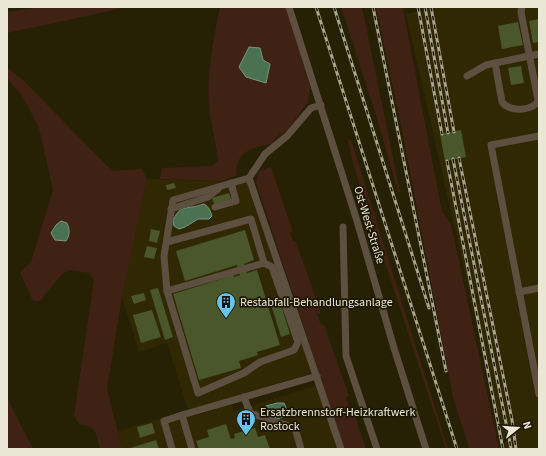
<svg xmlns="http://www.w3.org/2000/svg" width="546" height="456" viewBox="0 0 546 456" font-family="'Source Sans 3',sans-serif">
  <rect width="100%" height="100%" fill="#262004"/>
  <g fill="#302802">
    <path d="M 438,7 L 539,7 L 539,449 L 505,449 L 406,14 Z"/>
    <path d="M 147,179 L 247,182 L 313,373 L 189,410 L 195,416 L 231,404 L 234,411 L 318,385 L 338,449 L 122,449 L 118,431 L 188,410 L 167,343 L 139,352 L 122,297 Z"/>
  </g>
  <g fill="#402215">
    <path d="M 41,7 L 128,7 L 7,33 L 7,12 Z"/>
    <path d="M 220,7 L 286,7 L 310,87 L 308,102 L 287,130 L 275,138 L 273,143 C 253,148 235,150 237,175 L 222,181 L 160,179 L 162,168 L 212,166 L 218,161 C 217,145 212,130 210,115 C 205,79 213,42 220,7 Z"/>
    <path d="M 341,7 L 362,7 L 400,192 L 398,192 L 375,112 Z"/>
    <path d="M 376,7 L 413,7 L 403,9 L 442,212 L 451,224 L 499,449 L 469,449 L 453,397 L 402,130 Z"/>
    <path d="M 8,68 L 25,82 L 112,171 L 142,169 L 147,179 L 122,297 L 107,389 L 122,449 L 100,449 C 96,432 97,427 79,424 L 74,416 L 94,280 L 89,273 L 70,270 L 62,274 L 40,301 L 33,301 L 20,272 L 31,262 L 53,190 L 39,128 L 23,97 L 7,78 Z"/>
    <path d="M 348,140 L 351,140 L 448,449 L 446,449 L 354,167 Z"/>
    <path d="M 271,167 L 293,232 L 290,233 L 293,242 L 296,242 L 321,313 L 317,314 L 321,325 L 324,325 L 349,396 L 346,397 L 349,407 L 352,407 L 366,449 L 344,449 L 256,182 L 259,171 Z"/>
    <path d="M 7,398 L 33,449 L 7,449 Z"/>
  </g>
  <g fill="#4a7252" stroke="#7a957a">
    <path d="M 249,47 L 260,48 L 263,60 L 270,64 L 266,83 L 246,77 L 239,67 Z"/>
    <path d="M 204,204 C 209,207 210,210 212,216 L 209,219 L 198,219 L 185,227 L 179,229 L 174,226 L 173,220 C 179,210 179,209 191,207 C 195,207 200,205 204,204 Z"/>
    <path d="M 61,221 L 67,223 C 70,230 70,235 66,241 L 55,240 L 51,233 L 56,225 Z"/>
    <path d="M 277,403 L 284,403 L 287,410 L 287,415 L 278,419 L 264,411 L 266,406 Z"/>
  </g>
  <g fill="#49572b">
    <path d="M 539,19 L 539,42 L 533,43 L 529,21 Z"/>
    <path d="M 518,22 L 523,45 L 502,49 L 498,26 Z"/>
    <path d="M 521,66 L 524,83 L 511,85 L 508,68 Z"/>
    <path d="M 461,130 L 466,157 L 445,161 L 440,134 Z"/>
    <path d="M 174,183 L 176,188 L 167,190 L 166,185 Z"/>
    <path d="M 229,193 L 231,199 L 214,204 L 212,198 Z"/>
    <path d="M 151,229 L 160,231 L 157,243 L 149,241 Z"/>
    <path d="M 245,230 L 254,260 L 244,264 L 247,273 L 257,270 L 280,345 L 257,352 L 258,355 L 239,361 L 241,368 L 199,380 L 173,294 L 228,277 L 227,275 L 232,273 L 234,277 L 240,275 L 237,265 L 185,281 L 176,251 Z"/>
    <path d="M 147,246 L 157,248 L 154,259 L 144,257 Z"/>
    <path d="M 158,288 L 173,337 L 165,340 L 150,290 Z"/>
    <path d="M 144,293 L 146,300 L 134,304 L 131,296 Z"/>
    <path d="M 279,298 L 290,334 L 281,337 L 270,301 Z"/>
    <path d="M 152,310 L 161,337 L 141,343 L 133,315 Z"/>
    <path d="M 152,423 L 155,433 L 140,438 L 137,427 Z"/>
    <path d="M 226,424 L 231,439 L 235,438 L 234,434 L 255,428 L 258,437 L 265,435 L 270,449 L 199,449 L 196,441 L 209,437 L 207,430 Z"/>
    <path d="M 156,440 L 159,449 L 130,449 L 130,448 Z"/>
  </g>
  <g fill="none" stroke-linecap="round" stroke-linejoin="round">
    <g stroke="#5e5041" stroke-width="7">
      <path d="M 289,7 L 357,221 L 394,348 L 426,449"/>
      <path d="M 495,63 L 502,102 C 510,112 528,111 537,103 L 538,100 L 521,12 L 522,7"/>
      <path d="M 467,76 L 486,65 L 539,54"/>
      <path d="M 321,105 L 311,108 L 287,136 L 265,154 L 249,178 L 341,449"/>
      <path d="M 539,136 L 491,145 L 539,394"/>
      <path d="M 215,207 L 236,201 L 231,183"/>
      <path d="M 171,209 L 208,197 L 218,189"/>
      <path d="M 343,227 L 346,356 L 377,449"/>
      <path d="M 167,242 L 251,219 L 264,263 L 272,267 L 298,342 L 294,350 L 260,362 L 244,373 L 198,393 L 167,291 L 164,256 L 173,200 L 249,178"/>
      <path d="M 167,291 L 264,263"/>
      <path d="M 519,292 L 539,288"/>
      <path d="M 244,397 L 250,413 L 295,428 L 301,449"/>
      <path d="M 172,449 L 164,421 L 182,415"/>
      <path d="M 192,449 L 182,415 L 317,376"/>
    </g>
    <g stroke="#aaa591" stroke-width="3">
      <g id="rail">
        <path d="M 316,7 L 457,449"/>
        <path d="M 334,7 L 429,308"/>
        <path d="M 373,7 L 446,371"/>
        <path d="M 418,7 L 442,134"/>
        <path d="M 425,7 L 448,133"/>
        <path d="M 431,7 L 454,132"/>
        <path d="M 459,158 L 512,420 L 516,449"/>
        <path d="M 453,159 L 511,448"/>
        <path d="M 447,161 L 503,449"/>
      </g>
    </g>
    <use href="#rail" stroke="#1d1700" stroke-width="1.5" stroke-dasharray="4.5" stroke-linecap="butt"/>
  </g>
  <defs>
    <g id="building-pin" transform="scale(1)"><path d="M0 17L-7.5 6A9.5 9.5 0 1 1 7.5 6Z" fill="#66c4ef" stroke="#1d1700"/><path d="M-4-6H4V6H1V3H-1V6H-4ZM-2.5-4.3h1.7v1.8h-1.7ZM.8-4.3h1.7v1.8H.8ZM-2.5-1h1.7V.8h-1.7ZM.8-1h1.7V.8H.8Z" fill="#111"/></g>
  </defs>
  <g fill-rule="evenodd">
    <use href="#building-pin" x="226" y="302"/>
    <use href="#building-pin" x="246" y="419"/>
  </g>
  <g text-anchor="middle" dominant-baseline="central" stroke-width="3.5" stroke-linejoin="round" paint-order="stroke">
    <g font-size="12" fill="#ebe7d7" stroke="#1d1700">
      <text transform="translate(369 225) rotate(73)">Ost-West-Straße</text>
    </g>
    <g font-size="12" fill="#ebe7d7" stroke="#1d1700" text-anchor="start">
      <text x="240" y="302">Restabfall-Behandlungsanlage</text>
      <text x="260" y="412">Ersatzbrennstoff-Heizkraftwerk<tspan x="260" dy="14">Rostock</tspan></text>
    </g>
  </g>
  <rect width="546" height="456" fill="none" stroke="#ebe7d7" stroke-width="16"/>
  <g transform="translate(518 428) rotate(73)" stroke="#1d1700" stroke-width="3" paint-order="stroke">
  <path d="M0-3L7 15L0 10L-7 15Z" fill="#ebe7d7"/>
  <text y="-6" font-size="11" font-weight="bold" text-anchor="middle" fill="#ebe7d7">N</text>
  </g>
</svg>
